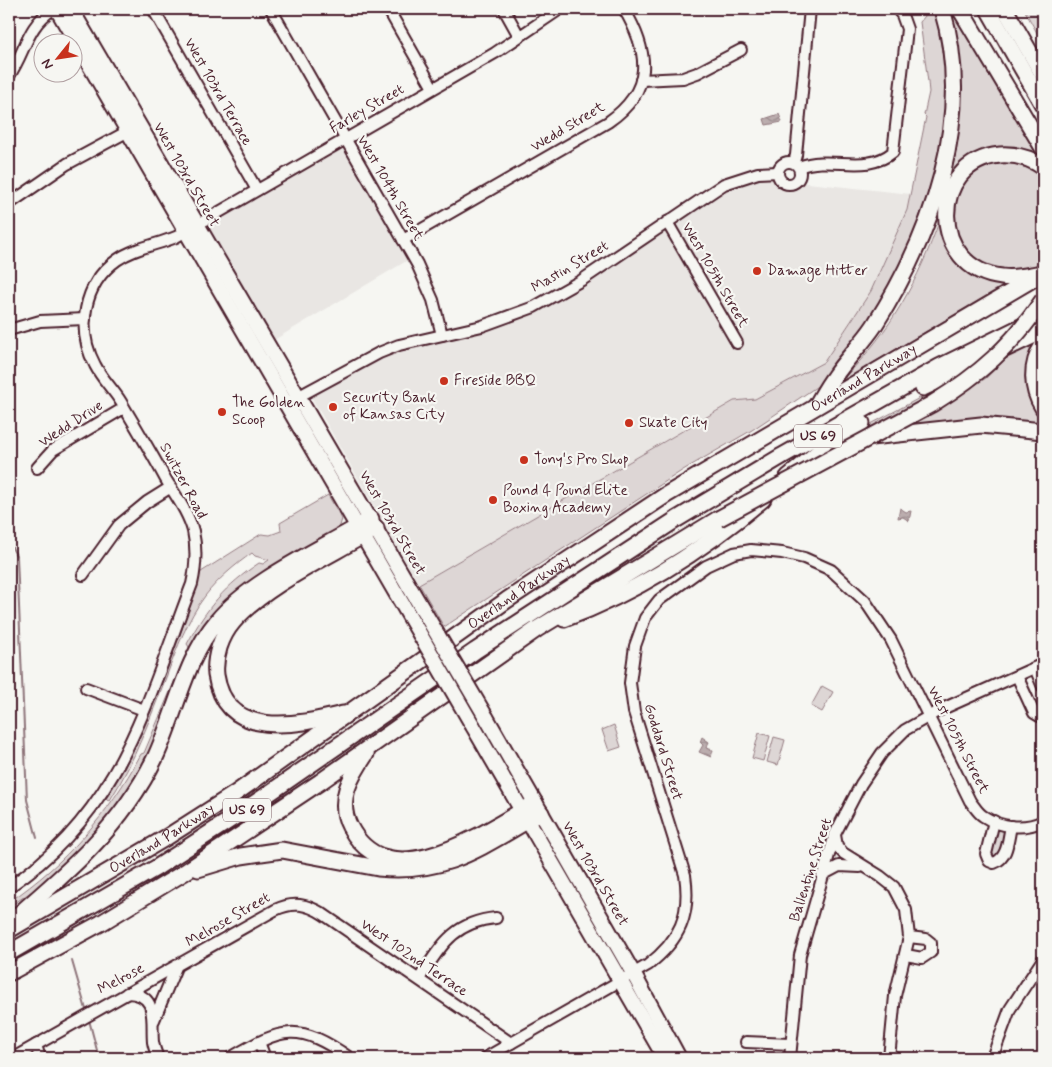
<svg xmlns="http://www.w3.org/2000/svg" width="1052" height="1067" viewBox="0 0 1052 1067" font-family="Mynerve,sans-serif">
  <defs>
    <pattern id="water-waves" width="16" height="10" patternUnits="userSpaceOnUse" patternTransform="scale(1.25)"><rect width="16" height="10" fill="#bbadae"/><path d="M0 5q4-4 8 0t8 0" fill="none" stroke="#9a8c8e"/></pattern>
  </defs>
  <rect width="100%" height="100%" fill="#f6f6f2"/>
  <filter id="ink" filterUnits="userSpaceOnUse"><feTurbulence type="fractalNoise" baseFrequency=".02" numOctaves="2"/><feDisplacementMap in="SourceGraphic" scale="10" xChannelSelector="R" yChannelSelector="G"/><feConvolveMatrix kernelMatrix="1 2 1 2 8 2 1 2 1" color-interpolation-filters="sRGB"/></filter>
  <g filter="url(#ink)">
    <g fill="#e9e6e3">
      <path d="M 343,150 L 349,154 L 408,260 L 269,343 L 205,230 L 207,226 L 338,151 Z"/>
      <path d="M 760,178 L 911,194 L 907,210 L 871,291 L 824,362 L 755,399 L 733,401 L 419,584 L 310,395 L 348,372 L 390,354 L 524,317 L 599,276 L 726,189 Z"/>
    </g>
    <g fill="#ddd6d5" stroke="#947a80">
      <path d="M 924,9 L 935,9 L 947,82 L 943,150 L 912,261 L 828,379 L 752,430 L 683,470 L 444,627 L 419,584 L 734,401 L 755,399 L 824,362 L 871,291 L 907,210 L 926,117 L 924,115 L 929,92 L 928,82 L 920,22 L 925,16 Z"/>
      <path d="M 947,9 L 955,9 L 1042,155 L 1039,156 L 1012,151 L 950,180 C 957,149 962,117 960,85 C 958,59 951,34 947,9 Z"/>
      <path d="M 1024,9 L 1040,9 L 1043,15 L 1043,44 Z"/>
      <path d="M 1016,160 L 1043,172 L 1043,261 C 1033,266 1022,272 1010,271 C 952,270 930,195 982,167 C 991,162 1005,162 1016,160 Z"/>
      <path d="M 940,219 L 949,244 L 1006,284 L 846,379 L 845,377 C 892,329 918,281 940,219 Z"/>
      <path d="M 1043,336 L 1037,347 L 1043,426 L 905,429 L 986,378 L 1018,347 Z"/>
      <path d="M 979,366 L 962,380 L 827,453 L 858,431 Z"/>
      <path d="M 328,495 L 342,519 L 339,529 L 228,600 L 137,777 L 98,833 L 50,879 L 9,907 L 9,902 C 66,863 108,815 141,754 L 144,753 L 189,647 L 187,644 C 207,607 225,586 259,563 L 263,564 L 269,560 L 255,556 L 252,553 C 235,565 218,579 205,596 C 187,620 177,648 167,675 C 150,718 135,761 110,800 L 106,799 L 124,769 L 135,744 L 182,629 L 201,572 L 261,534 L 270,535 L 281,531 L 280,523 Z"/>
      <path d="M 822,686 L 833,692 L 822,712 L 811,706 Z"/>
      <path d="M 614,725 L 621,747 L 609,751 L 602,730 Z"/>
      <path d="M 759,733 L 770,736 L 763,761 L 752,758 Z"/>
      <path d="M 774,737 L 785,740 L 778,765 L 767,762 Z"/>
      <path d="M 997,830 L 1002,829 L 1006,833 L 999,857 L 994,860 L 989,855 Z"/>
    </g>
    <g fill="url(#water-waves)" stroke="#8e747a">
      <path d="M 779,114 L 782,122 L 766,125 L 764,119 Z"/>
      <path d="M 900,508 L 906,512 L 911,511 L 909,521 L 903,517 L 898,518 Z"/>
      <path d="M 702,737 L 709,742 L 706,748 L 713,750 L 711,757 L 699,752 L 703,745 L 700,742 Z"/>
    </g>
    <g fill="none" stroke-linecap="round" stroke-linejoin="round">
      <g stroke="#8e747a" stroke-width="2">
        <path d="M 9,542 L 17,557 L 27,800 L 37,838"/>
        <path d="M 72,961 L 87,1013"/>
        <path d="M 89,1020 L 99,1058"/>
      </g>
      <g stroke="#4a1f2b" stroke-width="14">
        <g id="minor">
          <path d="M 153,9 L 257,190"/>
          <path d="M 271,9 L 417,264 L 433,300 L 442,335"/>
          <path d="M 388,9 L 433,88"/>
          <path d="M 504,9 L 519,36"/>
          <path d="M 9,76 C 26,51 26,27 53,9"/>
          <path d="M 641,80 L 683,78 L 697,73 L 741,50"/>
          <circle cx="789" cy="173" r="11"/>
          <path d="M 794,162 L 796,155 L 810,9"/>
          <path d="M 799,167 C 832,154 865,175 893,152 L 907,29 L 902,15 L 897,9"/>
          <path d="M 9,204 L 67,164 L 134,128"/>
          <path d="M 667,222 L 737,343"/>
          <path d="M 403,240 L 608,122 C 654,90 650,53 624,9"/>
          <path d="M 9,330 L 40,321 L 85,319"/>
          <path d="M 292,400 L 379,353 L 399,345 L 482,326 L 534,307 L 582,280 L 724,184 L 758,173 L 778,172"/>
          <path d="M 37,468 L 53,450 L 124,408"/>
          <path d="M 83,575 L 119,525 L 147,502 L 171,487"/>
          <path d="M 1035,668 L 1043,687"/>
          <path d="M 1017,676 L 1034,713 L 1039,716 L 1043,715"/>
          <path d="M 86,688 L 144,710"/>
          <path d="M 994,821 L 986,854 L 989,861 L 994,863 C 1008,858 1008,839 1011,826"/>
          <path d="M 835,835 L 837,846 L 843,853 L 880,876 L 894,887 L 906,910 L 909,937 L 895,996 L 889,1058"/>
          <path d="M 822,875 L 839,866 L 860,867"/>
          <path d="M 9,887 C 121,812 146,703 192,584 C 196,566 197,549 193,531 C 188,512 175,495 165,478 C 151,452 136,427 121,402 C 113,389 102,379 95,365 C 76,330 83,284 117,260 C 134,248 156,245 176,237 L 495,53 L 560,9"/>
          <path d="M 906,955 L 922,958 L 931,952 L 931,943 L 926,939 L 909,937"/>
          <path d="M 419,979 C 441,946 453,922 496,918"/>
          <path d="M 127,993 C 159,994 151,1020 153,1042 C 154,1048 156,1053 158,1058"/>
          <path d="M 154,1020 L 176,967"/>
          <path d="M 259,1042 L 265,1058"/>
          <path d="M 746,1042 L 790,1044"/>
          <path d="M 36,1045 L 40,1058"/>
          <path d="M 13,1058 L 275,910 C 293,901 307,904 323,914 L 511,1043"/>
          <path d="M 230,1058 C 283,1027 298,1022 350,1058"/>
          <path d="M 485,1058 L 648,965 C 680,940 691,915 685,875 L 634,712 L 630,683 L 635,646 L 645,618 L 659,600 L 706,566 L 734,553 L 751,550 L 782,553 L 804,558 L 831,570 L 865,601 L 891,640 L 970,801 C 974,806 978,813 983,816 C 1001,828 1025,830 1043,821"/>
          <path d="M 790,1058 L 800,955 L 835,834 L 861,784 L 882,753 L 905,730 L 940,710 L 1043,664"/>
          <path d="M 992,1058 L 1010,1009 L 1043,959"/>
        </g>
      </g>
      <g stroke="#4a1f2b" stroke-width="18">
        <g id="major">
          <path d="M 57,9 L 400,600"/>
          <path d="M 71,9 L 413,593"/>
          <path d="M 486,717 L 633,973 L 679,1058"/>
          <path d="M 473,726 L 665,1058"/>
        </g>
      </g>
      <g stroke="#4a1f2b" stroke-width="19">
        <g id="highway">
          <path d="M 960,9 L 1043,148"/>
          <path d="M 988,9 L 1043,105"/>
          <path d="M 1005,9 L 1043,75"/>
          <path d="M 1037,274 C 1025,276 1014,279 1002,277 C 929,269 928,162 1000,155 C 1016,154 1030,158 1043,167"/>
          <path d="M 1043,345 C 1030,364 1031,389 1043,408"/>
          <path d="M 923,388 L 1043,331"/>
          <path d="M 816,406 C 822,396 827,386 834,377 C 846,359 862,344 874,326 C 932,235 975,117 942,9"/>
          <path d="M 871,437 L 981,425 L 1043,431"/>
          <path d="M 788,477 L 828,444 L 862,423"/>
          <path d="M 564,619 C 638,592 703,550 763,499"/>
          <path d="M 343,714 C 298,725 226,741 216,675 C 214,657 221,636 233,622 C 266,584 332,555 376,528"/>
          <path d="M 366,754 C 351,776 336,800 350,827 C 389,902 489,829 535,803"/>
          <path d="M 198,869 L 241,856 L 282,850 L 378,868 C 449,875 483,845 541,813"/>
          <path d="M 11,921 C 67,873 122,826 155,758 C 176,713 185,659 217,621 C 252,579 324,548 371,519"/>
          <path id="s1" d="M 9,930 L 167,837 L 236,793 L 507,600 L 666,495 L 1043,273"/>
          <path d="M 9,953 L 156,868 L 239,814 L 475,651 L 677,519 L 782,456 L 939,367 L 1043,316"/>
          <path d="M 9,973 L 101,923 L 185,872 L 320,782 L 537,629 L 718,519"/>
        </g>
      </g>
      <use href="#minor" stroke="#f6f6f2" stroke-width="10"/>
      <use href="#major" stroke="#f6f6f2" stroke-width="14"/>
      <use href="#highway" stroke="#f6f6f2" stroke-width="15"/>
      <g stroke="#4a1f2b" stroke-width="18" stroke-linecap="butt">
        <g id="major-bridge">
          <path d="M 413,593 L 486,717"/>
          <path d="M 400,600 L 473,726"/>
        </g>
      </g>
      <g stroke="#4a1f2b" stroke-width="19" stroke-linecap="butt">
        <path id="highway-bridge" d="M 718,519 L 932,404 C 979,375 1012,346 1043,300"/>
      </g>
      <use href="#major-bridge" stroke="#f6f6f2" stroke-width="14"/>
      <use href="#highway-bridge" stroke="#f6f6f2" stroke-width="15"/>
    </g>
  </g>
  <g fill="#c8321e" stroke="#f6f6f2" stroke-width="2">
    <circle cx="757" cy="271" r="5"/>
    <circle cx="444" cy="381" r="5"/>
    <circle cx="333" cy="407" r="5"/>
    <circle cx="222" cy="412" r="5"/>
    <circle cx="629" cy="423" r="5"/>
    <circle cx="524" cy="460" r="5"/>
    <circle cx="493" cy="500" r="5"/>
  </g>
  <g text-anchor="middle" dominant-baseline="central" stroke-width="4.5" stroke-linejoin="round" paint-order="stroke">
    <g fill="#f6f6f2" stroke="#7e6067" stroke-width="1">
      <rect x="794" y="424.5" width="48" height="23" rx="4"/>
      <rect x="223" y="798.5" width="48" height="23" rx="4"/>
    </g>
    <g font-size="14" font-weight="bold" fill="#4a1f2b">
      <text x="818" y="436">US 69</text>
      <text x="247" y="810">US 69</text>
    </g>
    <g font-size="15" fill="#4a1f2b" stroke="#f6f6f2">
      <text transform="translate(218 92) rotate(60)">West 103rd Terrace</text>
      <text transform="translate(367 109) rotate(-30)">Farley Street</text>
      <text transform="translate(568 127) rotate(-31)">Wedd Street</text>
      <text transform="translate(186 175) rotate(60)">West 103rd Street</text>
      <text transform="translate(390 188) rotate(60)">West 104th Street</text>
      <text transform="translate(570 267) rotate(-31)">Mastin Street</text>
      <text transform="translate(715 275) rotate(60)">West 105th Street</text>
      <text stroke="none"><textPath href="#s1" startOffset="1018">Overland Parkway</textPath></text>
      <text transform="translate(71 424) rotate(-33)">Wedd Drive</text>
      <text transform="translate(183 481) rotate(62)">Switzer Road</text>
      <text transform="translate(392 523) rotate(60)">West 103rd Street</text>
      <text stroke="none"><textPath href="#s1" startOffset="612">Overland Parkway</textPath></text>
      <text transform="translate(958 740) rotate(63)">West 105th Street</text>
      <text transform="translate(663 752) rotate(73)">Goddard Street</text>
      <text stroke="none"><textPath href="#s1" startOffset="178">Overland Parkway</textPath></text>
      <text transform="translate(811 870) rotate(-72)">Ballentine Street</text>
      <text transform="translate(595 874) rotate(60)">West 103rd Street</text>
      <text transform="translate(228 920) rotate(-30)">Melrose Street</text>
      <text transform="translate(414 958) rotate(34)">West 102nd Terrace</text>
      <text transform="translate(121 979) rotate(-28)">Melrose</text>
    </g>
    <g font-size="15" fill="#4a1f2b" stroke="#f6f6f2" text-anchor="start">
      <text x="767" y="271">Damage Hitter</text>
      <text x="454" y="381">Fireside BBQ</text>
      <text x="343" y="398">Security Bank<tspan x="343" dy="17">of Kansas City</tspan></text>
      <text x="232" y="403">The Golden<tspan x="232" dy="17">Scoop</tspan></text>
      <text x="639" y="423">Skate City</text>
      <text x="534" y="460">Tony's Pro Shop</text>
      <text x="503" y="491">Pound 4 Pound Elite<tspan x="503" dy="17">Boxing Academy</tspan></text>
    </g>
  </g>
  <rect width="1052" height="1067" fill="none" stroke="#f6f6f2" stroke-width="30"/>
  <rect x="15" y="15" width="1022" height="1037" fill="none" stroke="#4a1f2b" stroke-width="2" filter="url(#ink)"/>
  <g transform="translate(58 58) rotate(240)"><circle r="24" fill="#f6f6f2" stroke="#b1a0a2"/>
  <path d="M0-4L9 19L0 12L-9 19Z" fill="#c8321e"/>
  <text y="-8" font-size="14" font-weight="bold" text-anchor="middle" fill="#4a1f2b">N</text>
  </g>
</svg>
